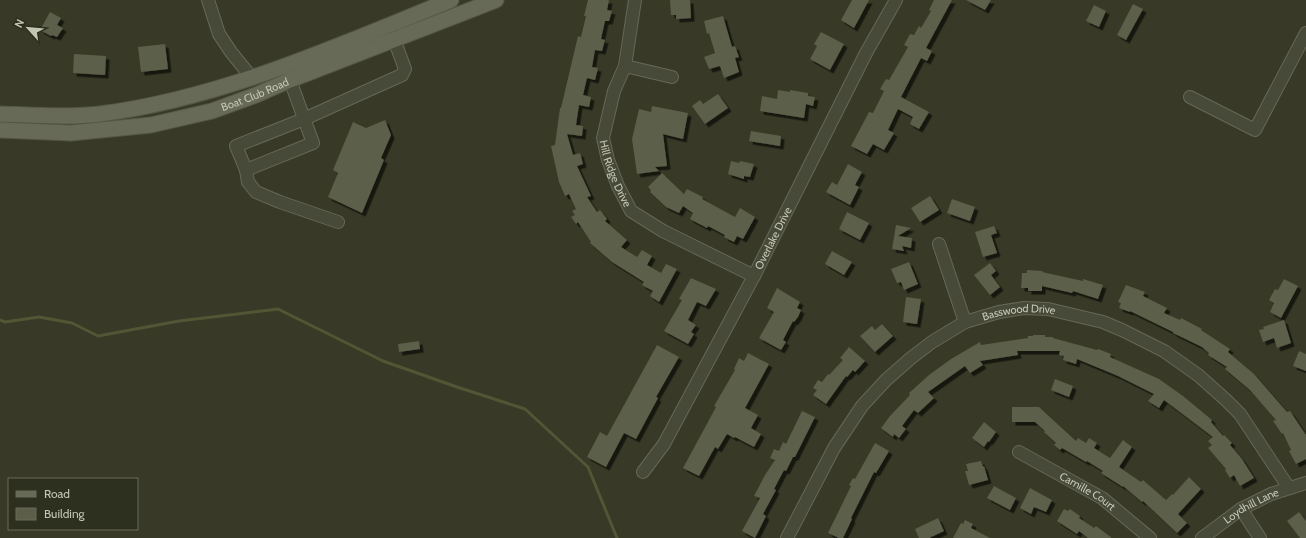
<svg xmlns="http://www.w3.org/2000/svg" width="1306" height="538" viewBox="0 0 1306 538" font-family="Cabin,sans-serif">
  <defs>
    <filter id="shadow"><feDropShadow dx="3.5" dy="3.5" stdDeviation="0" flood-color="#0009"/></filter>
  </defs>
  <rect width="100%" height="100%" fill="#383926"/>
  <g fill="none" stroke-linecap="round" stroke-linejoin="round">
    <path stroke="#525635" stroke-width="3" d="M 0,320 L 5,322 L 39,317 L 72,323 L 98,336 L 179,321 L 278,309 L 383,361 L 457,387 L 525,409 L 588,467 L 617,538"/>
  </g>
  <g fill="#5c5e48" filter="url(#shadow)">
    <path d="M 588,0 L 609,0 L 607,10 L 612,11 L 609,21 L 605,21 L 601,39 L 605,40 L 602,51 L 595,50 L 592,67 L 598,68 L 595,80 L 587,78 L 583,95 L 591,97 L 589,107 L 579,105 L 576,125 L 583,126 L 582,136 L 567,134 L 573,155 L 580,153 L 583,164 L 577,166 L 591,196 L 587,197 L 597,212 L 600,210 L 607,219 L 605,221 L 627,240 L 621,247 L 637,257 L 642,250 L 652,256 L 647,265 L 661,273 L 666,264 L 677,269 L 659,302 L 650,296 L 653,291 L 642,285 L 644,282 L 612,262 L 590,243 L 591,242 L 578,222 L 576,224 L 571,217 L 575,215 L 572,211 L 576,209 L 569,194 L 565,196 L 559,182 L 551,146 L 555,145 L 560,108 L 561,108 L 578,36 L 581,37 L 586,16 L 584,16 Z"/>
    <path d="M 670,0 L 690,0 L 691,18 L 676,19 L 676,15 L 671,15 Z"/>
    <path d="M 852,0 L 869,0 L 854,28 L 841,20 Z"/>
    <path d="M 934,0 L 952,0 L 926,48 L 932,51 L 927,61 L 921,58 L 901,97 L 929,112 L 919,129 L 910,124 L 913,117 L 898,109 L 888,130 L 894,133 L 884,150 L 873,144 L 867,154 L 851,146 L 869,112 L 873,113 L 884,91 L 880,89 L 886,79 L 889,80 L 908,47 L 904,45 L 910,34 L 914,35 L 919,26 L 921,28 L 931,11 L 929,10 Z"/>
    <path d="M 966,0 L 991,0 L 985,10 Z"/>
    <path d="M 1133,4 L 1143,9 L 1126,40 L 1117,35 Z"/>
    <path d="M 1094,5 L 1106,11 L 1099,27 L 1086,21 Z"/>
    <path d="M 50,12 L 61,18 L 57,25 L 63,28 L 57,37 L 52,35 L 51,36 L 40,30 Z"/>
    <path d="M 723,16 L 732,47 L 735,46 L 739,57 L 735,58 L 739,72 L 724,78 L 720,66 L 709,69 L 704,57 L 715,53 L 709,33 L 707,34 L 704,21 Z"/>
    <path d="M 821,32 L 844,44 L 830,70 L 810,59 L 817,46 L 814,44 Z"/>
    <path d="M 165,44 L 168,69 L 141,72 L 138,47 Z"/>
    <path d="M 74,54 L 106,56 L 105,75 L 73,73 Z"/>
    <path d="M 778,90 L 790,92 L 790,90 L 808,93 L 808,96 L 815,97 L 813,106 L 806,104 L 804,118 L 760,111 L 762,96 L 777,99 Z"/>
    <path d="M 718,94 L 728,108 L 705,124 L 692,106 L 700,100 L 703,104 Z"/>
    <path d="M 652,106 L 688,113 L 683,139 L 663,134 L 667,166 L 655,167 L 659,171 L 637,174 L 632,139 L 639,109 L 651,112 Z"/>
    <path d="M 385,120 L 391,135 L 381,158 L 384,160 L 362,213 L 328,197 L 338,173 L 333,170 L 353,122 L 366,128 Z"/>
    <path d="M 751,131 L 781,136 L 780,146 L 749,141 Z"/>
    <path d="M 731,161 L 739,163 L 740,161 L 754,164 L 750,177 L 744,176 L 744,179 L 728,174 Z"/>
    <path d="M 848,164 L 862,172 L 855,185 L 859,187 L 850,205 L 826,192 L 832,182 L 837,185 Z"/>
    <path d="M 662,173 L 684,194 L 687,189 L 703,197 L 702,199 L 735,217 L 740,208 L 755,217 L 743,239 L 737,236 L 734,242 L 724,237 L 725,235 L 708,226 L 707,228 L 690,219 L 693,213 L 683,206 L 679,213 L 666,207 L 650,192 L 651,190 L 648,187 Z"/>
    <path d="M 930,196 L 939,210 L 920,222 L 911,208 Z"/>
    <path d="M 952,199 L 975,207 L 970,221 L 947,213 Z"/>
    <path d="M 847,212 L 869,223 L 860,240 L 839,229 Z"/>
    <path d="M 896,225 L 911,228 L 898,236 L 912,238 L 911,248 L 902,246 L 904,251 L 892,249 Z"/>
    <path d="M 994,226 L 997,233 L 991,235 L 997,253 L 983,257 L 975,232 Z"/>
    <path d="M 832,251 L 852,262 L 844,275 L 825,264 Z"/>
    <path d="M 909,262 L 918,284 L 904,290 L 901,282 L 897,283 L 891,269 Z"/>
    <path d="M 990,263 L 996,271 L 991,275 L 1000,287 L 990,295 L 974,275 Z"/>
    <path d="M 1027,270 L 1043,271 L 1042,272 L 1083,281 L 1083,279 L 1103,285 L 1098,299 L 1073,291 L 1072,293 L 1042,286 L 1042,291 L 1028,291 L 1028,288 L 1021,288 L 1022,273 L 1027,273 Z"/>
    <path d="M 691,278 L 716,289 L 706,306 L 697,302 L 688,320 L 696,325 L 691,332 L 694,334 L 688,344 L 664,331 L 682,300 L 679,299 Z"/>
    <path d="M 1284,279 L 1298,286 L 1281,318 L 1270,312 L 1274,303 L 1269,300 L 1275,289 L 1278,290 Z"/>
    <path d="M 1126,285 L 1145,292 L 1143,296 L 1167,308 L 1164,313 L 1180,320 L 1181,318 L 1202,329 L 1201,330 L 1230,349 L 1228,352 L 1254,374 L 1287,412 L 1290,411 L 1306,435 L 1306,459 L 1296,464 L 1289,451 L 1291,450 L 1283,433 L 1282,434 L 1273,421 L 1276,420 L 1250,390 L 1225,369 L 1227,367 L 1208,355 L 1209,353 L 1202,347 L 1173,333 L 1173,332 L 1130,311 L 1130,312 L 1119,308 L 1121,303 L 1118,302 Z"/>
    <path d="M 777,288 L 800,302 L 797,308 L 801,310 L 798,317 L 794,322 L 793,321 L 783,340 L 786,342 L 781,350 L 759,338 L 774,312 L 767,308 Z"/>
    <path d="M 906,297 L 921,299 L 917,324 L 903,322 Z"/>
    <path d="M 1284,320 L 1291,343 L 1277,348 L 1274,338 L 1263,342 L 1259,330 L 1264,329 L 1263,327 Z"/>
    <path d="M 882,324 L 893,336 L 875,352 L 860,336 L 872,326 L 875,330 Z"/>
    <path d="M 1033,335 L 1045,335 L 1045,337 L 1053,337 L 1053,338 L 1097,350 L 1098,349 L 1111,354 L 1110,357 L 1159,379 L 1183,396 L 1212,420 L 1211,422 L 1223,436 L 1224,435 L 1232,443 L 1230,445 L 1242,459 L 1254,478 L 1240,486 L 1234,475 L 1230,478 L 1225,470 L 1226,469 L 1208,448 L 1212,445 L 1208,441 L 1213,437 L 1164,400 L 1159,408 L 1148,401 L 1154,394 L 1118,376 L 1077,359 L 1076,364 L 1063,360 L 1064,356 L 1059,355 L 1060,351 L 1017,351 L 1018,355 L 980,361 L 983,365 L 970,373 L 965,366 L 928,392 L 934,398 L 918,413 L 914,410 L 902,426 L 906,429 L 899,438 L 894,434 L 893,437 L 881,428 L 890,416 L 910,395 L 909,393 L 929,375 L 951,359 L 980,342 L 981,345 L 1028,338 L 1028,336 L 1033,336 Z"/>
    <path d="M 419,341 L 420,349 L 399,352 L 398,344 Z"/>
    <path d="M 657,345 L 679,357 L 656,397 L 658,398 L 636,439 L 624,433 L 606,467 L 587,457 L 600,432 L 607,436 Z"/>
    <path d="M 849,347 L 865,361 L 855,372 L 853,370 L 847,377 L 846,376 L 826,404 L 813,395 L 817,390 L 813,388 L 818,380 L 822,382 L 828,374 L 829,375 L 843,360 L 840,358 Z"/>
    <path d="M 1299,351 L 1306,354 L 1306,371 L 1293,366 Z"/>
    <path d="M 748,353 L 769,364 L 745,408 L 758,415 L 751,428 L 761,434 L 754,447 L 735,437 L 734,438 L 727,434 L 718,449 L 715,447 L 699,476 L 683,468 L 716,407 L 714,406 L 735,370 L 734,369 L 739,358 L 744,361 Z"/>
    <path d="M 1055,379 L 1073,386 L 1069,397 L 1051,390 Z"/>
    <path d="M 1012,407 L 1039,407 L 1076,441 L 1078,438 L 1086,443 L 1089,438 L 1097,443 L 1094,448 L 1110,458 L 1123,440 L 1132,447 L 1119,467 L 1141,482 L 1143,480 L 1166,500 L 1172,494 L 1173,495 L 1189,477 L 1201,489 L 1178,514 L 1187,523 L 1177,533 L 1143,501 L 1142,502 L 1123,486 L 1123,487 L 1101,473 L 1103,471 L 1087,461 L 1086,462 L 1062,448 L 1060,450 L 1054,445 L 1056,443 L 1044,432 L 1045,431 L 1035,422 L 1012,422 Z"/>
    <path d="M 802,411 L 815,417 L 795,457 L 793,457 L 786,471 L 784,470 L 774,489 L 776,490 L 763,514 L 766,516 L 755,538 L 742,531 L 760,498 L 754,496 L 765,475 L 775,460 L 770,458 L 774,449 L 779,451 L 783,442 L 786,444 Z"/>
    <path d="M 984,422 L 996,432 L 989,442 L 988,441 L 984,447 L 972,438 Z"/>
    <path d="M 875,443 L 889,451 L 876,473 L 874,472 L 851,518 L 852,519 L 843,538 L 839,538 L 828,533 L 851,486 L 849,485 L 853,478 L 855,479 Z"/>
    <path d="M 981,461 L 983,467 L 984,466 L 988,480 L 969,485 L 965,471 L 968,471 L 966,464 Z"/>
    <path d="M 994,486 L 1016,498 L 1010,510 L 987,498 Z"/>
    <path d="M 1030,488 L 1052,500 L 1046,512 L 1034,507 L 1031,514 L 1020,508 Z"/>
    <path d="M 1064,509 L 1068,511 L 1070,509 L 1080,516 L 1079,518 L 1094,528 L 1096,526 L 1112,538 L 1088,538 L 1079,531 L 1077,534 L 1057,521 Z"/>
    <path d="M 1299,512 L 1306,521 L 1306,538 L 1300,538 L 1287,521 Z"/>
    <path d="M 938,518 L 944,531 L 929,538 L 919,538 L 915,529 Z"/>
    <path d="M 965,520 L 973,524 L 971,528 L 990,538 L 953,538 L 961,523 L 963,524 Z"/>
  </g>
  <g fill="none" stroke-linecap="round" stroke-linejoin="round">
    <g stroke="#666858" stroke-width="14">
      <g id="minor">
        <path d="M 208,0 L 219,34 L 231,52 L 252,78"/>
        <path id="s1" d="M 635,0 L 625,66 L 614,91 L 603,138 L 608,160 L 618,186 L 631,211 L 663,231 L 754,276"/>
        <path d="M 625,66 L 672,77"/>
        <path d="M 290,80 L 313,143 L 246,170 L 236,146 L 304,119 L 402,75 L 405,69 L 391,31"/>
        <path d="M 1190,97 L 1255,130 L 1306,33"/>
        <path d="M 246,170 L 248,182 L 256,192 L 280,202 L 338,222"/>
        <path d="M 939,244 L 965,322"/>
        <path id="s2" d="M 1019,452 L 1102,498 L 1150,538"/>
        <path id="s3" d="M 643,472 L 664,444 L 754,276 L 866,53 L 896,0"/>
        <path d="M 1241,509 L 1260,538"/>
        <path id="s4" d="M 787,538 L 834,448 L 862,406 L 886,380 L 911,358 L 932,342 L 965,322 L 999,312 L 1024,308 L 1048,309 L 1103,322 L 1122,330 L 1164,351 L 1198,375 L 1226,400 L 1240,414 L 1289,488"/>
        <path id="s5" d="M 1202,538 L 1241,509 L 1271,494 L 1306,483"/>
      </g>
    </g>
    <g stroke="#545646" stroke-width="17">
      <g id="major">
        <path d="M 0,114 C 33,115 67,118 100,114 C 223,98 337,46 451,0"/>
        <path id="s6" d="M 0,130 L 71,133 L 151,125 L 212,111 L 256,95 L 290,80 L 496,0"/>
      </g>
    </g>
    <use href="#minor" stroke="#484a39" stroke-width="12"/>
    <use href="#major" stroke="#686a58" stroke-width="15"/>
  </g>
  <g text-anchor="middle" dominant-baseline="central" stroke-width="3.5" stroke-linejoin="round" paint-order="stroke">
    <g font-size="11" fill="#c3c5b5" stroke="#2d2f1f">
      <text stroke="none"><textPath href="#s6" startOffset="260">Boat Club Road</textPath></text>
      <text stroke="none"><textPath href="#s1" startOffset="180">Hill Ridge Drive</textPath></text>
      <text stroke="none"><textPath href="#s3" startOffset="268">Overlake Drive</textPath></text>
      <text stroke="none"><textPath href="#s4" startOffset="341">Basswood Drive</textPath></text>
      <text stroke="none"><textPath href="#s2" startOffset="79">Camille Court</textPath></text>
      <text stroke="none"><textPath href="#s5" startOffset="59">Loydhill Lane</textPath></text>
    </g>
  </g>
  <rect x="8" y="478" width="130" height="52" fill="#2d2f1f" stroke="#696b5b"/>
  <rect x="16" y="491" width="20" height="6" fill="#686a58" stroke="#696b5b"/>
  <text x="44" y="498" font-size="12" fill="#c3c5b5">Road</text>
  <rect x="16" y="508" width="20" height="12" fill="#5c5e48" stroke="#696b5b"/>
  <text x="44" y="518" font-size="12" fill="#c3c5b5">Building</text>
  <g transform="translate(28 28) rotate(297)" stroke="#2d2f1f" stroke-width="3" paint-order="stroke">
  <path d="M0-3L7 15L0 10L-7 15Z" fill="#c3c5b5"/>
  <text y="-6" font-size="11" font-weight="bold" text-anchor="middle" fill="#c3c5b5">N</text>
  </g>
</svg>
